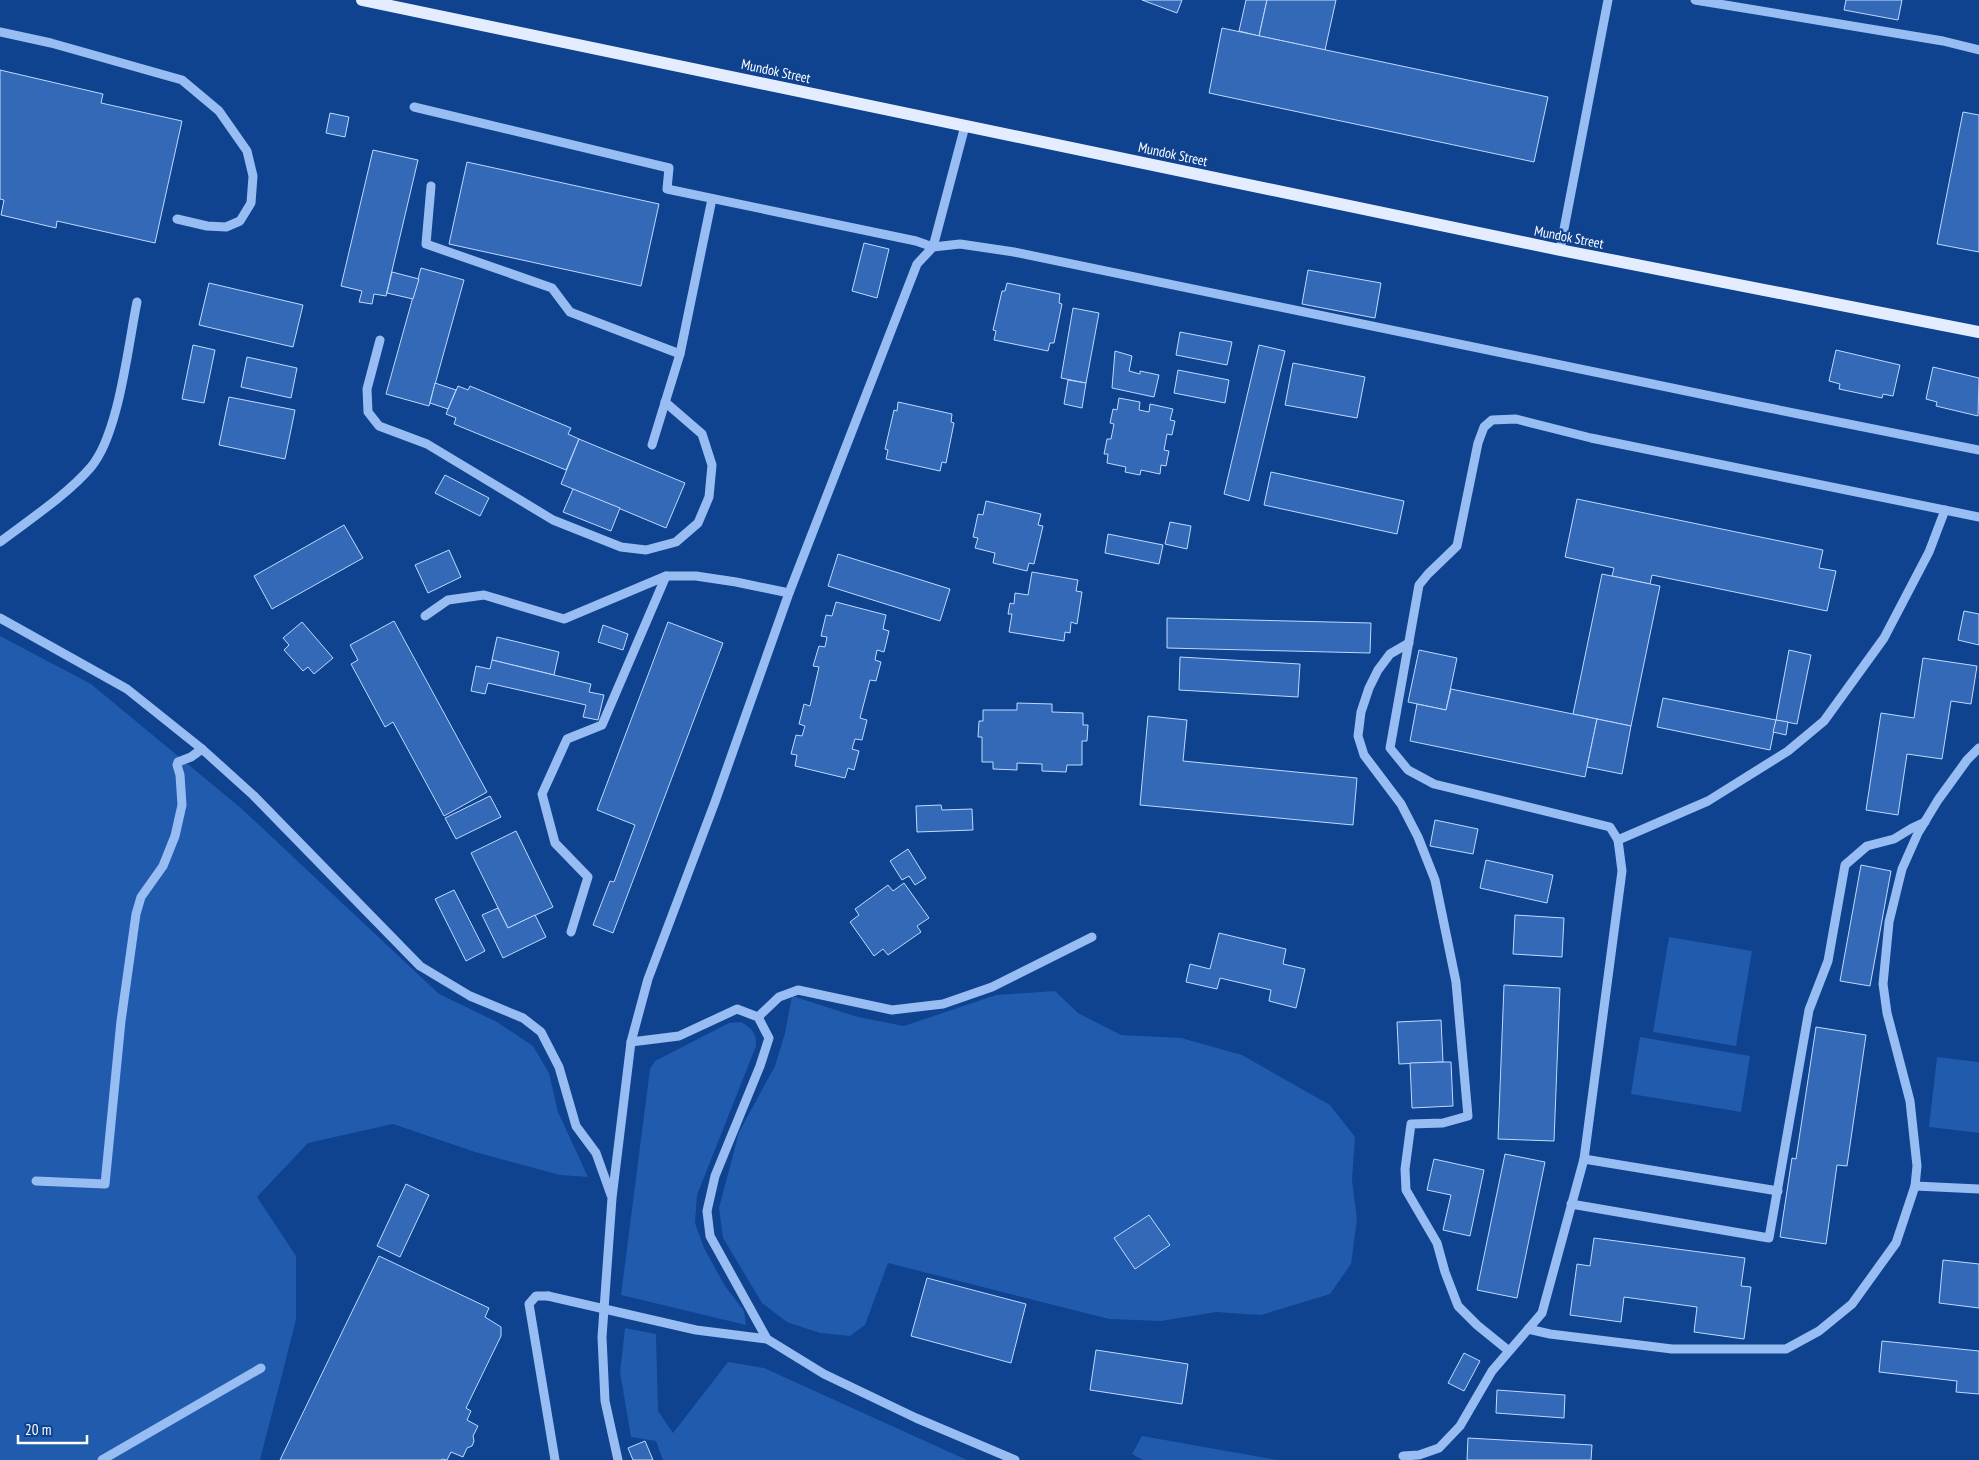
<svg xmlns="http://www.w3.org/2000/svg" width="1979" height="1460" viewBox="0 0 1979 1460" font-family="'PT Sans Narrow',sans-serif">
  <rect width="100%" height="100%" fill="#0f428f"/>
  <g fill="#205bae">
    <path d="M 0,636 L 91,684 L 242,809 L 439,994 L 497,1022 L 533,1046 L 549,1073 L 558,1112 L 588,1177 L 560,1175 L 475,1152 L 393,1124 L 308,1143 L 257,1197 L 296,1256 L 296,1320 L 260,1460 L 0,1460 Z"/>
    <path d="M 1669,937 L 1752,951 L 1736,1046 L 1653,1032 Z"/>
    <path d="M 1055,991 L 1078,1013 L 1121,1035 L 1181,1038 L 1242,1055 L 1330,1105 L 1355,1137 L 1352,1180 L 1357,1219 L 1351,1264 L 1330,1294 L 1261,1315 L 1216,1312 L 1161,1321 L 1109,1319 L 888,1263 L 865,1325 L 850,1336 L 820,1333 L 787,1322 L 762,1303 L 723,1238 L 719,1208 L 739,1132 L 775,1066 L 785,1033 L 792,996 L 858,1017 L 904,1026 L 996,995 Z"/>
    <path d="M 741,1022 C 752,1028 757,1034 756,1046 L 697,1195 L 695,1223 L 704,1248 L 725,1286 L 744,1311 L 746,1325 L 621,1295 L 650,1069 L 655,1061 L 729,1023 Z"/>
    <path d="M 1640,1037 L 1750,1056 L 1741,1112 L 1631,1094 Z"/>
    <path d="M 1937,1057 L 1979,1062 L 1979,1133 L 1929,1127 Z"/>
    <path d="M 625,1328 L 656,1334 L 658,1411 L 673,1433 L 728,1362 L 764,1368 L 967,1460 L 663,1460 L 656,1441 L 631,1437 L 620,1372 Z"/>
    <path d="M 1142,1436 L 1277,1460 L 1143,1460 L 1132,1454 Z"/>
  </g>
  <g fill="#3369b6" stroke="#bfd9fe">
    <path d="M 1142,0 L 1182,0 L 1177,13 Z"/>
    <path d="M 1246,0 L 1267,0 L 1259,36 L 1239,31 Z"/>
    <path d="M 1267,0 L 1336,0 L 1325,50 L 1259,36 Z"/>
    <path d="M 1846,0 L 1902,0 L 1898,20 L 1844,10 Z"/>
    <path d="M 1222,28 L 1548,97 L 1534,162 L 1209,93 Z"/>
    <path d="M 0,70 L 103,94 L 101,103 L 182,121 L 155,243 L 57,221 L 56,228 L 1,215 L 4,200 L 0,199 Z"/>
    <path d="M 1963,112 L 1979,115 L 1979,252 L 1937,244 Z"/>
    <path d="M 330,113 L 349,117 L 345,137 L 326,133 Z"/>
    <path d="M 373,150 L 418,160 L 386,296 L 374,294 L 372,304 L 359,302 L 362,291 L 341,286 Z"/>
    <path d="M 467,162 L 659,204 L 641,286 L 449,244 Z"/>
    <path d="M 864,243 L 889,249 L 877,298 L 852,291 Z"/>
    <path d="M 421,268 L 464,280 L 429,406 L 386,394 Z"/>
    <path d="M 1308,270 L 1381,283 L 1375,318 L 1302,304 Z"/>
    <path d="M 392,272 L 419,279 L 413,299 L 387,293 Z"/>
    <path d="M 209,283 L 303,305 L 293,347 L 199,325 Z"/>
    <path d="M 1007,283 L 1060,294 L 1059,303 L 1062,304 L 1054,343 L 1050,343 L 1048,351 L 994,340 L 996,331 L 993,330 L 1002,291 L 1005,291 Z"/>
    <path d="M 1073,308 L 1099,313 L 1086,383 L 1061,378 Z"/>
    <path d="M 1180,332 L 1232,342 L 1227,365 L 1176,355 Z"/>
    <path d="M 193,345 L 215,350 L 204,403 L 182,399 Z"/>
    <path d="M 1259,345 L 1285,351 L 1249,501 L 1224,494 Z"/>
    <path d="M 1836,350 L 1900,365 L 1893,396 L 1883,394 L 1882,398 L 1839,389 L 1840,384 L 1829,381 Z"/>
    <path d="M 1115,351 L 1132,356 L 1129,371 L 1140,374 L 1140,371 L 1159,375 L 1154,397 L 1112,388 Z"/>
    <path d="M 247,357 L 297,368 L 291,398 L 241,387 Z"/>
    <path d="M 1293,363 L 1365,377 L 1357,418 L 1285,405 Z"/>
    <path d="M 1933,367 L 1979,378 L 1978,416 L 1936,406 L 1937,402 L 1926,399 Z"/>
    <path d="M 1178,370 L 1229,380 L 1225,403 L 1174,393 Z"/>
    <path d="M 1068,380 L 1086,383 L 1082,408 L 1064,404 Z"/>
    <path d="M 435,383 L 456,390 L 448,409 L 430,403 Z"/>
    <path d="M 458,386 L 468,390 L 470,386 L 571,428 L 568,434 L 579,439 L 566,470 L 454,424 L 456,418 L 446,414 Z"/>
    <path d="M 229,397 L 295,410 L 285,459 L 219,445 Z"/>
    <path d="M 1119,398 L 1140,402 L 1139,410 L 1149,412 L 1150,404 L 1173,409 L 1170,420 L 1175,421 L 1172,435 L 1167,434 L 1164,450 L 1169,451 L 1166,466 L 1161,465 L 1160,474 L 1141,470 L 1140,475 L 1125,472 L 1126,467 L 1107,463 L 1108,454 L 1104,454 L 1107,439 L 1111,439 L 1114,424 L 1110,423 L 1113,409 L 1117,410 Z"/>
    <path d="M 898,402 L 952,414 L 951,422 L 954,423 L 946,463 L 942,462 L 940,471 L 886,459 L 888,450 L 885,449 L 894,410 L 897,411 Z"/>
    <path d="M 579,439 L 685,483 L 666,528 L 561,484 Z"/>
    <path d="M 1271,472 L 1404,501 L 1397,534 L 1264,505 Z"/>
    <path d="M 445,475 L 489,498 L 480,516 L 435,493 Z"/>
    <path d="M 573,489 L 620,508 L 611,531 L 563,512 Z"/>
    <path d="M 1577,499 L 1823,550 L 1819,568 L 1836,571 L 1827,611 L 1652,575 L 1650,584 L 1612,576 L 1614,568 L 1565,557 Z"/>
    <path d="M 986,501 L 1041,514 L 1038,525 L 1043,526 L 1034,564 L 1029,563 L 1027,571 L 993,563 L 995,553 L 975,548 L 978,538 L 973,537 L 978,514 L 983,515 Z"/>
    <path d="M 1170,522 L 1191,526 L 1187,549 L 1165,544 Z"/>
    <path d="M 344,525 L 363,558 L 272,609 L 254,576 Z"/>
    <path d="M 1108,534 L 1163,545 L 1159,564 L 1105,553 Z"/>
    <path d="M 449,550 L 461,577 L 428,593 L 415,565 Z"/>
    <path d="M 838,554 L 950,589 L 940,621 L 828,586 Z"/>
    <path d="M 1032,572 L 1078,580 L 1076,591 L 1082,592 L 1077,624 L 1071,622 L 1070,633 L 1065,632 L 1064,641 L 1009,632 L 1012,614 L 1008,614 L 1010,603 L 1014,604 L 1015,593 L 1028,595 Z"/>
    <path d="M 1602,574 L 1660,586 L 1631,726 L 1573,714 Z"/>
    <path d="M 836,602 L 886,615 L 883,629 L 889,631 L 884,652 L 877,650 L 875,660 L 881,662 L 876,681 L 870,680 L 860,718 L 867,720 L 862,740 L 855,739 L 852,749 L 859,751 L 854,770 L 848,768 L 845,778 L 795,766 L 797,755 L 791,754 L 796,735 L 802,736 L 805,726 L 799,724 L 804,704 L 810,706 L 819,667 L 813,666 L 819,646 L 825,647 L 827,637 L 821,636 L 826,615 L 832,616 Z"/>
    <path d="M 1964,611 L 1979,614 L 1979,645 L 1958,640 Z"/>
    <path d="M 1167,618 L 1371,623 L 1370,653 L 1167,648 Z"/>
    <path d="M 394,621 L 487,792 L 444,816 L 393,722 L 385,727 L 351,664 L 358,660 L 350,645 Z"/>
    <path d="M 302,622 L 333,658 L 314,674 L 308,667 L 303,671 L 284,650 L 289,645 L 283,638 Z"/>
    <path d="M 668,622 L 723,643 L 613,933 L 593,925 L 610,881 L 614,882 L 635,825 L 597,810 Z"/>
    <path d="M 603,625 L 628,634 L 623,650 L 598,642 Z"/>
    <path d="M 497,637 L 559,652 L 554,675 L 492,660 Z"/>
    <path d="M 1419,650 L 1457,658 L 1446,710 L 1408,702 Z"/>
    <path d="M 1789,650 L 1811,655 L 1797,724 L 1776,720 Z"/>
    <path d="M 1180,657 L 1300,664 L 1298,697 L 1179,690 Z"/>
    <path d="M 1923,658 L 1977,666 L 1971,704 L 1951,701 L 1942,759 L 1907,754 L 1898,815 L 1866,810 L 1881,713 L 1914,718 Z"/>
    <path d="M 492,660 L 591,684 L 589,692 L 604,695 L 598,720 L 583,717 L 586,705 L 488,683 L 485,694 L 471,691 L 476,666 L 490,669 Z"/>
    <path d="M 1451,689 L 1597,719 L 1585,777 L 1410,741 L 1417,704 L 1446,710 Z"/>
    <path d="M 1663,698 L 1776,720 L 1770,750 L 1657,727 Z"/>
    <path d="M 1017,703 L 1052,704 L 1052,712 L 1083,713 L 1083,725 L 1088,725 L 1087,741 L 1082,741 L 1082,765 L 1067,765 L 1066,772 L 1042,771 L 1042,764 L 1017,763 L 1017,770 L 993,769 L 993,762 L 982,762 L 982,737 L 978,737 L 979,721 L 983,721 L 983,710 L 1017,710 Z"/>
    <path d="M 1148,716 L 1187,720 L 1183,761 L 1357,778 L 1353,825 L 1140,805 Z"/>
    <path d="M 1597,719 L 1631,726 L 1622,774 L 1587,767 Z"/>
    <path d="M 1776,720 L 1788,722 L 1786,735 L 1773,732 Z"/>
    <path d="M 490,796 L 501,817 L 456,839 L 445,818 Z"/>
    <path d="M 941,805 L 942,810 L 972,809 L 973,830 L 917,832 L 916,806 Z"/>
    <path d="M 1435,820 L 1478,829 L 1473,854 L 1430,846 Z"/>
    <path d="M 516,831 L 553,907 L 508,928 L 471,853 Z"/>
    <path d="M 908,849 L 926,878 L 915,885 L 909,876 L 902,880 L 890,861 Z"/>
    <path d="M 1486,860 L 1553,875 L 1547,903 L 1480,888 Z"/>
    <path d="M 1861,865 L 1891,871 L 1870,986 L 1840,981 Z"/>
    <path d="M 904,883 L 929,918 L 917,926 L 921,932 L 888,955 L 883,949 L 874,956 L 850,922 L 859,915 L 855,909 L 888,885 L 893,891 Z"/>
    <path d="M 454,890 L 485,951 L 466,961 L 435,899 Z"/>
    <path d="M 498,908 L 508,928 L 535,915 L 546,937 L 503,958 L 482,915 Z"/>
    <path d="M 1515,915 L 1564,918 L 1562,957 L 1513,954 Z"/>
    <path d="M 1219,933 L 1286,949 L 1283,964 L 1305,969 L 1296,1008 L 1269,1001 L 1271,990 L 1220,978 L 1217,989 L 1186,982 L 1190,964 L 1210,969 Z"/>
    <path d="M 1504,985 L 1560,988 L 1554,1141 L 1498,1139 Z"/>
    <path d="M 1441,1020 L 1443,1062 L 1399,1064 L 1397,1022 Z"/>
    <path d="M 1816,1027 L 1866,1035 L 1847,1166 L 1837,1165 L 1826,1244 L 1780,1237 L 1792,1158 L 1796,1159 Z"/>
    <path d="M 1443,1062 L 1451,1062 L 1453,1106 L 1412,1108 L 1410,1063 Z"/>
    <path d="M 1505,1154 L 1545,1162 L 1517,1298 L 1477,1290 Z"/>
    <path d="M 1434,1159 L 1484,1170 L 1470,1236 L 1443,1230 L 1451,1195 L 1427,1190 Z"/>
    <path d="M 406,1184 L 429,1195 L 400,1257 L 377,1246 Z"/>
    <path d="M 1149,1215 L 1170,1245 L 1135,1269 L 1114,1238 Z"/>
    <path d="M 1594,1238 L 1745,1258 L 1741,1286 L 1751,1287 L 1744,1339 L 1694,1332 L 1697,1307 L 1624,1297 L 1621,1322 L 1570,1315 L 1577,1264 L 1590,1266 Z"/>
    <path d="M 379,1256 L 489,1308 L 485,1317 L 501,1327 L 501,1336 L 466,1408 L 471,1411 L 467,1420 L 478,1426 L 473,1436 L 474,1441 L 472,1446 L 467,1448 L 463,1457 L 451,1452 L 447,1460 L 442,1459 L 441,1460 L 280,1460 Z"/>
    <path d="M 1943,1260 L 1979,1264 L 1979,1308 L 1939,1303 Z"/>
    <path d="M 927,1278 L 1026,1304 L 1011,1363 L 911,1336 Z"/>
    <path d="M 1882,1341 L 1979,1351 L 1979,1394 L 1956,1392 L 1957,1381 L 1879,1372 Z"/>
    <path d="M 1096,1350 L 1188,1364 L 1182,1404 L 1090,1390 Z"/>
    <path d="M 1464,1353 L 1480,1361 L 1464,1391 L 1448,1383 Z"/>
    <path d="M 1497,1390 L 1565,1395 L 1564,1418 L 1496,1413 Z"/>
    <path d="M 1468,1438 L 1592,1445 L 1591,1460 L 1467,1460 Z"/>
    <path d="M 645,1441 L 653,1460 L 633,1460 L 628,1448 Z"/>
  </g>
  <g fill="none" stroke-linecap="round" stroke-linejoin="round">
    <g stroke="#98bdf3" stroke-width="9">
      <path d="M 1695,0 L 1943,41 L 1979,50"/>
      <path d="M 0,32 L 51,43 L 182,80 L 219,111 L 247,151 L 253,176 L 251,203 L 240,221 L 226,227 L 207,226 L 177,219"/>
      <path d="M 414,107 L 669,168 L 667,189 L 916,241 L 933,247 L 965,126"/>
      <path d="M 431,186 L 426,244 L 552,288 L 570,312 L 680,354"/>
      <path d="M 1560,250 L 1608,0"/>
      <path d="M 380,340 L 367,389 L 368,412 L 379,426 L 427,444 L 553,520 L 621,547 L 646,550 L 676,542 L 698,523 L 709,497 L 712,465 L 702,434 L 665,402"/>
      <path d="M 652,445 L 680,354 L 712,199"/>
      <path d="M 0,542 C 29,520 68,494 91,467 C 119,434 128,345 137,302"/>
      <path d="M 425,616 L 448,600 L 484,595 L 564,619 L 666,576 L 696,576 L 736,582 L 789,593"/>
      <path d="M 0,618 L 127,689 L 202,749 L 253,795 L 420,966 L 470,996 L 523,1018 L 541,1032 L 559,1067 L 576,1126 L 596,1153 L 611,1195"/>
      <path d="M 1409,643 L 1390,654 L 1378,670 L 1369,688 L 1361,712 L 1358,736 L 1364,755 L 1401,804 L 1418,837 L 1435,880 L 1456,982 L 1468,1116 L 1443,1123 L 1411,1124 L 1405,1169 L 1406,1190 L 1437,1243 L 1445,1272 L 1458,1306 L 1477,1325 L 1509,1351"/>
      <path d="M 1618,840 L 1708,801 L 1788,751 L 1824,721 L 1884,638 L 1929,552 L 1945,510"/>
      <path d="M 571,932 L 588,877 L 555,843 L 542,794 L 567,739 L 602,725 L 666,576"/>
      <path d="M 758,1017 L 779,997 L 798,990 L 892,1010 L 943,1004 L 992,987 L 1092,937"/>
      <path d="M 631,1042 L 679,1036 L 737,1009 L 758,1017 L 769,1038 L 760,1066 L 715,1176 L 707,1211 L 710,1236 L 767,1339 L 824,1374 L 916,1418 L 1015,1460"/>
      <path d="M 1584,1159 L 1778,1191"/>
      <path d="M 36,1181 L 105,1184 L 121,1021 L 136,914 L 141,897 L 163,866 L 175,836 L 182,805 L 180,775 L 177,765 L 178,762 L 191,757 L 202,749"/>
      <path d="M 1915,1186 L 1979,1189"/>
      <path d="M 1571,1204 L 1769,1238 L 1809,1010 L 1828,961 L 1845,865 L 1867,846 L 1894,839 L 1912,828 L 1925,822"/>
      <path d="M 548,1296 L 536,1296 L 529,1304 L 555,1460"/>
      <path d="M 1528,1329 L 1550,1334 L 1672,1349 L 1786,1349 L 1819,1331 L 1852,1304 L 1896,1243 L 1915,1186 L 1917,1166 L 1910,1101 L 1887,1013 L 1883,984 L 1889,922 L 1902,869 L 1918,833 L 1938,800 L 1967,760 L 1979,748"/>
      <path d="M 1403,1456 L 1419,1455 L 1439,1448 L 1460,1426 L 1492,1371 L 1542,1313 L 1584,1159 L 1622,871 L 1618,840 L 1610,827 L 1434,784 L 1408,770 L 1390,748 L 1419,585 L 1428,574 L 1457,546 L 1478,443 L 1484,427 L 1492,420 L 1516,419 L 1591,438 L 1979,517"/>
      <path d="M 102,1460 L 261,1368"/>
      <path d="M 618,1460 L 605,1401 L 602,1337 L 612,1198 L 631,1042 L 648,979 L 715,802 L 789,593 L 917,264 L 933,247 L 960,244 L 1014,252 L 1749,404 L 1979,450"/>
    </g>
    <path stroke="#e4edff" stroke-width="12" d="M 362,0 L 1560,250 L 1979,332"/>
    <path stroke="#98bdf3" stroke-width="9" d="M 548,1296 L 696,1330 L 767,1339"/>
  </g>
  <g text-anchor="middle" dominant-baseline="central" stroke-width="4.5" stroke-linejoin="round" paint-order="stroke">
    <g font-size="14" fill="#fff" stroke="#0f428f">
      <text transform="translate(776 71) rotate(12)">Mundok Street</text>
      <text transform="translate(1173 154) rotate(12)">Mundok Street</text>
      <text transform="translate(1569 237) rotate(11)">Mundok Street</text>
    </g>
  </g>
  <path d="M18 1435v8h69v-8" fill="none" stroke="#ffffff" stroke-width="2.5"/>
  <text x="25" y="1435" font-size="15" fill="#ffffff" stroke="#0f428f" stroke-width="4" paint-order="stroke">20 m</text>
</svg>
